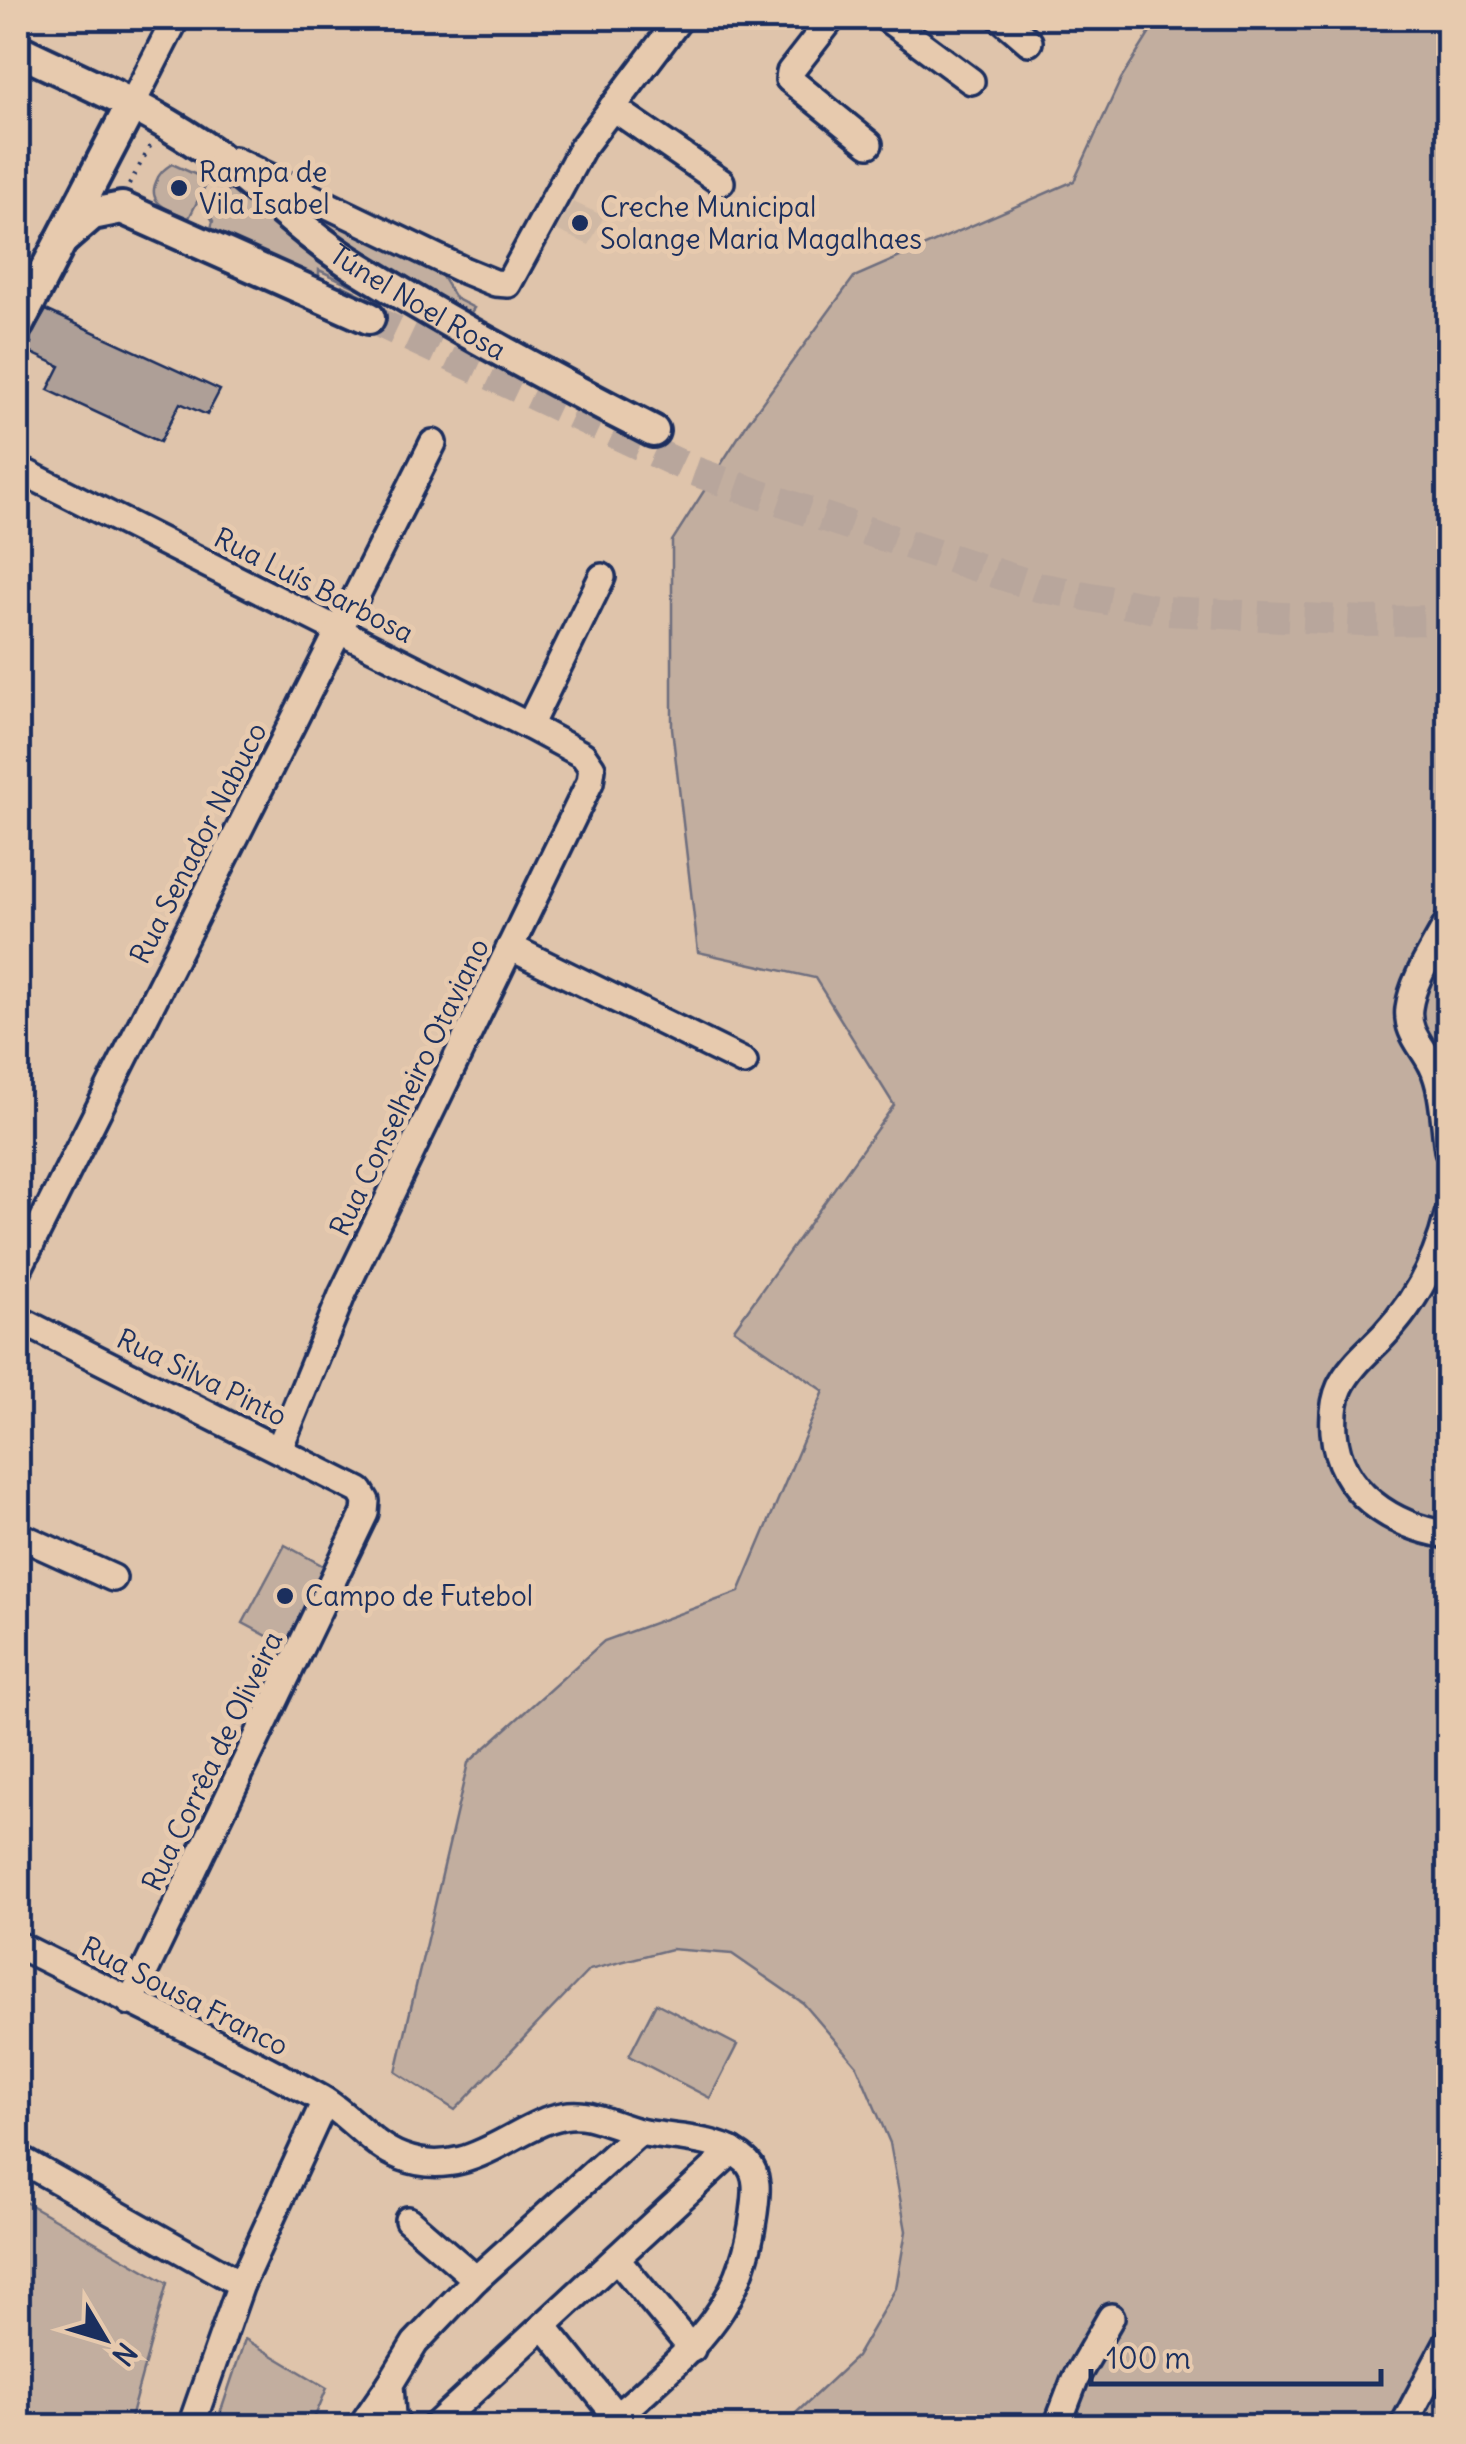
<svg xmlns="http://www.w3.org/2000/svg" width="1466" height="2444" viewBox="0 0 1466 2444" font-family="Delius,sans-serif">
  <rect width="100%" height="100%" fill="#dfc4ab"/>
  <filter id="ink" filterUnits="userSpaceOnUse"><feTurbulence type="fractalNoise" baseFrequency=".01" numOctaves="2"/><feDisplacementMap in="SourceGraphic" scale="20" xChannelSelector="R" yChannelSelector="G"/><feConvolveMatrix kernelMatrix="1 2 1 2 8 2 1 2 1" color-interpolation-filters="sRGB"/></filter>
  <g filter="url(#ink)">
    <path fill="#d0b9a5" d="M 573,202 L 604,216 L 589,245 L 556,230 Z"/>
    <g fill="#c2ae9f" stroke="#6e6e7e" stroke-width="2.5">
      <path d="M 1159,18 L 1448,18 L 1448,2426 L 782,2426 L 856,2357 L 896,2288 L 906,2231 L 890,2143 L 857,2066 L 803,2003 L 732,1954 L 671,1949 L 589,1970 L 455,2110 L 396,2072 L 468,1763 L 604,1641 L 739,1592 L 824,1391 L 734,1329 L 894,1105 L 815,978 L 698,952 L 672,728 L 672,541 L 748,422 L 854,277 L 1074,181 L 1121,79 Z"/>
      <path d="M 172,164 L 208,180 L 189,218 C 172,211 146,205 156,182 C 159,173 164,169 172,164 Z"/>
      <path d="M 231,188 L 275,224 L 381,299 L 319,270 L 319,278 L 339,288 L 342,285 L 375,301 L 368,307 L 209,236 L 213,221 L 210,216 L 212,208 Z"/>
      <path d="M 279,194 L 440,273 L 455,298 L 474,308 L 468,317 L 337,241 Z"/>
      <path d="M 285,1545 L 327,1568 L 286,1646 L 243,1623 Z"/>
      <path d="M 656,2003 L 737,2045 L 710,2098 L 629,2056 Z"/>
      <path d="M 18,2198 L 167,2283 L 128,2426 L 18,2426 Z"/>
      <path d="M 245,2339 L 327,2388 L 311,2426 L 216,2426 Z"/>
    </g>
    <path fill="#ae9f97" stroke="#1b2f5e" stroke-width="2.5" d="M 46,310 L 220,390 L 207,415 L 180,403 L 160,442 L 48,390 L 60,366 L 27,351 L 31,343 L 28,341 Z"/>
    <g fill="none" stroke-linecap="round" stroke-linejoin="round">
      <path stroke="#b8a69c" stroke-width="30" stroke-dasharray="30 15" stroke-linecap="butt" d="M 369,318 L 694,471 L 824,517 L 1038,587 L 1166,611 L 1364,621 L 1448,620"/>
      <g stroke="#1b2f5e" stroke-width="32">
        <g id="minor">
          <path d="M 832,18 L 790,72 L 789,79 L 869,144"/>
          <path d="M 886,18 L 971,81"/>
          <path d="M 1001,18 L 1029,42"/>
          <path d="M 131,106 L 176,18"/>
          <path d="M 612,107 L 721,182"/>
          <path d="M 234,160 L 463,270 L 495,283 L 508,284 L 582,148 L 680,18"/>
          <path d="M 18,469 L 529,726 L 583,755 L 592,768 L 590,782 L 342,1295 L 279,1449"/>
          <path d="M 529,726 L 602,577"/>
          <path d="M 1448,922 C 1435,948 1413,978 1409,1008 C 1406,1032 1422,1045 1432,1065 C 1444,1089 1444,1124 1448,1150"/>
          <path d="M 510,947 L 744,1062"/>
          <path d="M 1448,1215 C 1437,1260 1416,1301 1384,1335 C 1369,1351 1350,1366 1340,1387 C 1334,1400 1333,1417 1334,1432 C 1339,1493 1393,1526 1448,1535"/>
          <path d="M 18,1270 L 433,443"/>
          <path d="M 18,1319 L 360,1491 L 366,1501 L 365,1513 L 130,2002"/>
          <path d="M 18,1535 L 113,1578"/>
          <path d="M 18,1945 C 119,1996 223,2044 322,2099 C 351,2116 370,2145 402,2157 C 480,2187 528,2103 588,2116 C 606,2120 622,2128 639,2132 C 673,2139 722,2137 747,2162 C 760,2176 756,2196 754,2213 C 744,2293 711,2332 653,2384 C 636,2400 620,2415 600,2426"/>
          <path d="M 18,2158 L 241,2284 L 325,2101"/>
          <path d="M 408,2220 L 476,2279"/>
          <path d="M 617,2259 L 692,2349"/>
          <path d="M 544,2326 L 617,2417"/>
          <path d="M 191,2426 L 241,2284"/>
          <path d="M 361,2426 L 390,2384"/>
          <path d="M 398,2426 L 392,2416 L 390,2384 L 415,2343 L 476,2279 L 639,2132"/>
          <path d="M 435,2426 L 732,2151"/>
          <path d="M 1057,2426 L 1075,2379 L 1111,2317"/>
          <path d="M 1403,2426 L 1448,2341"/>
        </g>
      </g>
      <g stroke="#1b2f5e" stroke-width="38">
        <g id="major">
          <path id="s1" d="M 18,50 C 78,79 143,106 199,144 C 252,178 295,227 348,261 C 447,323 549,378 653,431"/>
          <path d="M 61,241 L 92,214 L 122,208 L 369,318"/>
          <path d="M 18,324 L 131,106"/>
        </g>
      </g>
      <path stroke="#1b2f5e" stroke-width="4" stroke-dasharray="2.5 8" stroke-linecap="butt" d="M 129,185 L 153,141"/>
      <use href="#minor" stroke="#e7caae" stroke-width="25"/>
      <use href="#major" stroke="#e7caae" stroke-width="30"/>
    </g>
  </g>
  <g fill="#1b2f5e" stroke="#e7caae" stroke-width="4">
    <circle cx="179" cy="188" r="10"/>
    <circle cx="580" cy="223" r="10"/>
    <circle cx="285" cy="1596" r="10"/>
  </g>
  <g text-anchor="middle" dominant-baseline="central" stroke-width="10" stroke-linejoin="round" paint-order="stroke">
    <g font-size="28" fill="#1b2f5e" stroke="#e7caae" text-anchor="start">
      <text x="199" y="172">Rampa de<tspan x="199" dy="32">Vila Isabel</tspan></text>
      <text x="600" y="207">Creche Municipal<tspan x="600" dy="32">Solange Maria Magalhaes</tspan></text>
      <text x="305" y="1596">Campo de Futebol</text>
    </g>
    <g font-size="28" fill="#1b2f5e" stroke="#e7caae">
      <text stroke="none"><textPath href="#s1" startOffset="475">Túnel Noel Rosa</textPath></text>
      <text transform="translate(314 585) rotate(27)">Rua Luís Barbosa</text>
      <text transform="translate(198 843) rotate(-63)">Rua Senador Nabuco</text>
      <text transform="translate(409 1087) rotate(-64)">Rua Conselheiro Otaviano</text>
      <text transform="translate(202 1377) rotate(26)">Rua Silva Pinto</text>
      <text transform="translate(212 1761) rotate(-64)">Rua Corrêa de Oliveira</text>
      <text transform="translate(185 1996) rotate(27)">Rua Sousa Franco</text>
    </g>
  </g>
  <rect width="1466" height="2444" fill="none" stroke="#e7caae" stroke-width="60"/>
  <rect x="30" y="30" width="1406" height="2384" fill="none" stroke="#1b2f5e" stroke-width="4" filter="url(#ink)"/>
  <g transform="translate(105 2339) rotate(128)" stroke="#e7caae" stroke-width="8" paint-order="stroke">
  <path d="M0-8L18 38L0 25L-18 38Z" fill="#1b2f5e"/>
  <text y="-15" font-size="28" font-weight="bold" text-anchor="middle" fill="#1b2f5e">N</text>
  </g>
  <path d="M1091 2369v15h290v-15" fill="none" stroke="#1b2f5e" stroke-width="5"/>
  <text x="1106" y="2369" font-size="30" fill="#1b2f5e" stroke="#e7caae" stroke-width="8" paint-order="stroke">100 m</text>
</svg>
